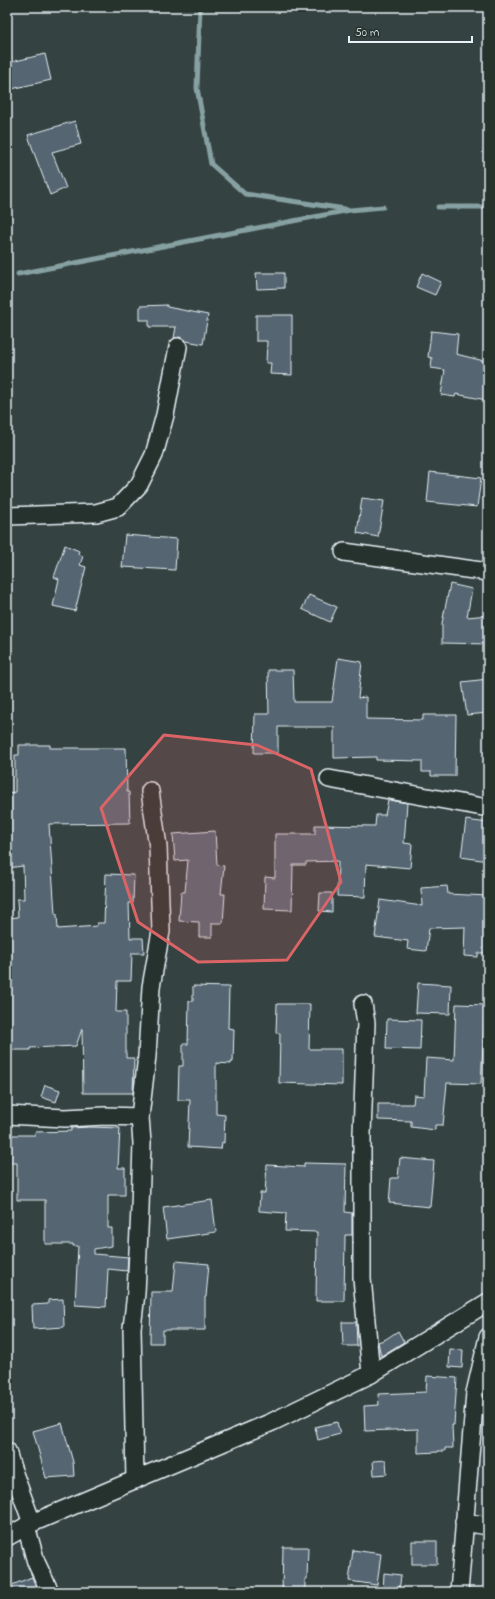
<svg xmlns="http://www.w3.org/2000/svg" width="495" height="1599" viewBox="0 0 495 1599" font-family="'Indie Flower',sans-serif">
  <rect width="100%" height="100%" fill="#344241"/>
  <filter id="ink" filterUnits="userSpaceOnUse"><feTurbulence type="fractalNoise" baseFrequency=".025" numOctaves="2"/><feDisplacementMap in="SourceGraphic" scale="8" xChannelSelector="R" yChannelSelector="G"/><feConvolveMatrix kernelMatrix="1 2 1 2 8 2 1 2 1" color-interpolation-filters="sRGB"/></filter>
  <g filter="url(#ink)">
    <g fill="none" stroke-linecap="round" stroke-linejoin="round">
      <g stroke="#87a1a3" stroke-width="5">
        <path d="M 200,7 L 197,88 L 211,164 L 245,194 L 345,209"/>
        <path d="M 438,207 L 488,207"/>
        <path d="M 18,274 L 350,210 L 383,207"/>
      </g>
    </g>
    <g fill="#546571" stroke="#e8f1f8">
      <path d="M 45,54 L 51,80 L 7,90 L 7,63 Z"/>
      <path d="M 75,121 L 81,144 L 52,152 L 66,188 L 50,195 L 34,153 L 28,135 Z"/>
      <path d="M 256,273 L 284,273 L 284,288 L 257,289 Z"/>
      <path d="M 422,273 L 441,282 L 435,295 L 416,287 Z"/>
      <path d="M 167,305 L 167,307 L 208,315 L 203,344 L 186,341 L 180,337 L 174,338 L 176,327 L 149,327 L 149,320 L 140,320 L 140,306 Z"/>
      <path d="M 256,315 L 292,315 L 292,375 L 270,374 L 271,363 L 266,363 L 267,341 L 256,341 Z"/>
      <path d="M 431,331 L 458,334 L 456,354 L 488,362 L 488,391 L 486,400 L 456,394 L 455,397 L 441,395 L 445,370 L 431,368 L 432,358 L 428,357 Z"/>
      <path d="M 430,472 L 481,478 L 477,507 L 427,502 Z"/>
      <path d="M 362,498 L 384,501 L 378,537 L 357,533 Z"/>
      <path d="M 125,535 L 177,539 L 175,570 L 122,567 Z"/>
      <path d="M 65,545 L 79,551 L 78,554 L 83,556 L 80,565 L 86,567 L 75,611 L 53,606 L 59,579 L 54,577 Z"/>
      <path d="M 450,584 L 472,589 L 467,617 L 488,615 L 488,644 L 442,643 L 442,623 Z"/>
      <path d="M 309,595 L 337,607 L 330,622 L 302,609 Z"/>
      <path d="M 338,658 L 362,662 L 358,698 L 366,697 L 366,719 L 423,720 L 423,715 L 456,715 L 455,776 L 431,776 L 431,772 L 422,772 L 422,761 L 376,760 L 376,757 L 334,758 L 334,727 L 278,727 L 278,753 L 254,753 L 255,714 L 269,714 L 268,670 L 293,670 L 294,702 L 332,702 Z"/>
      <path d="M 488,679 L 488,713 L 467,715 L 462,682 Z"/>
      <path d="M 19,745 L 50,745 L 50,748 L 126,748 L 127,792 L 129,792 L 130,823 L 49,824 L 55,914 L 57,914 L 58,929 L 97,926 L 97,923 L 104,923 L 106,874 L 134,875 L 133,903 L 129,903 L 130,938 L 143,938 L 144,953 L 132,953 L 131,981 L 117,981 L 116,1012 L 126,1012 L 126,1058 L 134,1058 L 133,1093 L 83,1093 L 82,1029 L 76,1046 L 30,1048 L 30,1050 L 7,1050 L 7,918 L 18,917 L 17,899 L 24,899 L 23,866 L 7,868 L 7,793 L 15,792 L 15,755 L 19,755 Z"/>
      <path d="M 388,800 L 407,803 L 404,843 L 412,844 L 410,868 L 366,864 L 365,897 L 337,896 L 338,861 L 306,862 L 306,865 L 293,865 L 292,910 L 264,909 L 265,877 L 275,878 L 275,834 L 315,834 L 315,825 L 375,826 L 376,815 L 385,815 Z"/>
      <path d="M 466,820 L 488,823 L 488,861 L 461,857 Z"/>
      <path d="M 215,831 L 217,865 L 224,866 L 221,894 L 225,894 L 223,923 L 212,923 L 212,937 L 199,937 L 199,922 L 179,921 L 181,892 L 185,892 L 188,860 L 175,861 L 173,834 Z"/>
      <path d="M 447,886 L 448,894 L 488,896 L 488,953 L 478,953 L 478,957 L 464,956 L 465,927 L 429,928 L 426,951 L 407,949 L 408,941 L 375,937 L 380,900 L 422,906 L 421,888 Z"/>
      <path d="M 320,893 L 332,893 L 332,912 L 319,911 Z"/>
      <path d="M 418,983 L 451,985 L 450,1014 L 416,1013 Z"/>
      <path d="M 193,986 L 229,987 L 228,1028 L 234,1029 L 233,1062 L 231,1062 L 231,1064 L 216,1063 L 216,1114 L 225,1115 L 224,1143 L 222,1142 L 221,1149 L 188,1147 L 190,1100 L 178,1100 L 179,1066 L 183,1066 L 183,1044 L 188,1044 L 189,1001 L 193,1001 Z"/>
      <path d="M 277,1004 L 310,1004 L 309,1049 L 342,1049 L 342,1085 L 279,1083 L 280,1033 L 276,1033 Z"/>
      <path d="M 456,1004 L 485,1005 L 481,1084 L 447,1083 L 443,1125 L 435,1125 L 435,1130 L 411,1127 L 411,1121 L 378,1120 L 378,1104 L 413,1104 L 414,1095 L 424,1096 L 426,1058 L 454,1060 Z"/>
      <path d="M 387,1019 L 421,1020 L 420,1050 L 386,1049 Z"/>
      <path d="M 45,1085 L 60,1090 L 56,1102 L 41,1097 Z"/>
      <path d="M 90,1127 L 120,1128 L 118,1168 L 125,1168 L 125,1195 L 108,1195 L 108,1228 L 112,1228 L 112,1246 L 94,1249 L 94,1254 L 128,1257 L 127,1271 L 108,1269 L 106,1307 L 75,1305 L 78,1246 L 73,1246 L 73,1244 L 45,1244 L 45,1200 L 17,1200 L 17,1163 L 7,1163 L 7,1135 L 35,1135 L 35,1132 L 71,1131 L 71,1128 Z"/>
      <path d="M 400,1158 L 434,1161 L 430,1207 L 389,1203 L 391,1178 L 398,1178 Z"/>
      <path d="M 304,1163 L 346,1164 L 345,1212 L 352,1213 L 352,1235 L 345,1235 L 344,1301 L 316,1301 L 317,1232 L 285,1231 L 286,1213 L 259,1211 L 260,1193 L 265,1193 L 267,1165 L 304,1167 Z"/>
      <path d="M 212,1200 L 216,1232 L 167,1239 L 163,1207 Z"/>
      <path d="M 176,1261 L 209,1264 L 206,1297 L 205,1297 L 205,1330 L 163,1330 L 163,1343 L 150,1343 L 151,1292 L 173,1292 Z"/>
      <path d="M 63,1299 L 64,1327 L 33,1329 L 32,1305 L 48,1304 L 48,1300 Z"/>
      <path d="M 342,1322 L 356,1322 L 357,1346 L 343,1346 Z"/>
      <path d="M 398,1331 L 404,1342 L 381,1356 L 378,1342 L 386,1339 Z"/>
      <path d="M 450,1349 L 463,1350 L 462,1368 L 449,1367 Z"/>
      <path d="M 427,1376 L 457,1378 L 454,1425 L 452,1425 L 453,1448 L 445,1448 L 445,1451 L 438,1451 L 438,1452 L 418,1453 L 418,1429 L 365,1431 L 364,1406 L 379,1405 L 378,1394 L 426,1392 Z"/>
      <path d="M 337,1422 L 340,1434 L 318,1440 L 315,1427 Z"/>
      <path d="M 62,1423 L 73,1462 L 74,1476 L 46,1478 L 33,1431 Z"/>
      <path d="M 386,1460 L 387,1474 L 374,1475 L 373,1461 Z"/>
      <rect x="412" y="1541" width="25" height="23"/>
      <path d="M 283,1547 L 308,1547 L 307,1579 L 305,1579 L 305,1592 L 282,1592 Z"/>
      <path d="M 353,1550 L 381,1554 L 377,1585 L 349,1581 Z"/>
      <path d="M 384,1573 L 401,1575 L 399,1592 L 383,1592 Z"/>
      <path d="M 32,1577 L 38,1592 L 7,1592 L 7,1587 Z"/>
    </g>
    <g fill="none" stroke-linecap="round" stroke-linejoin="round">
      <g stroke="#e8f1f8" stroke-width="20">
        <g id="minor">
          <path d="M 7,516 L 96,513 L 118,507 L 139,485 L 154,455 L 165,415 L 178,347"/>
          <path d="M 344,552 L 488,572"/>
          <path d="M 329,779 L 488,808"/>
          <path d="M 363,1004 L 366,1023 L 362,1134 L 362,1278 L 371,1374"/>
          <path d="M 7,1115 L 65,1118 L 105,1116 L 140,1117 L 147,1056 L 151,987 L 161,931 L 158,847 L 150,791"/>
          <path d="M 7,1451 L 12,1468 L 32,1523"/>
          <path d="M 135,1480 L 132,1328 L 136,1293 L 140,1209 L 142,1143 L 140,1117"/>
          <path d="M 464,1522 L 488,1526"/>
          <path d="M 26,1526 L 36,1562 L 50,1592"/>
          <path d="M 7,1537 L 32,1523 L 272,1422 L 371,1374 L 488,1302"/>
          <path d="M 459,1592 L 475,1393 L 488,1337"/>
        </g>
      </g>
      <use href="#minor" stroke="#26332d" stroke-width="17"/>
    </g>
  </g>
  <path fill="#db6466" fill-opacity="0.2" stroke="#db6466" stroke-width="3" stroke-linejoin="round" d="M 164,735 L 257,745 L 311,769 L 341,882 L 287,960 L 198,962 L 138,922 L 101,808 Z"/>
  <rect width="495" height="1599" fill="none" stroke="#26332d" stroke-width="24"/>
  <rect x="12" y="12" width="471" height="1575" fill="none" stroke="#e8f1f8" stroke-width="1.5" filter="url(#ink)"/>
  <path d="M349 36v6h123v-6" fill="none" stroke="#e8f1f8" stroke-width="2"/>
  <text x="355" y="36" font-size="12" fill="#e8f1f8" stroke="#26332d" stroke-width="3" paint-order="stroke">50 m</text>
</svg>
